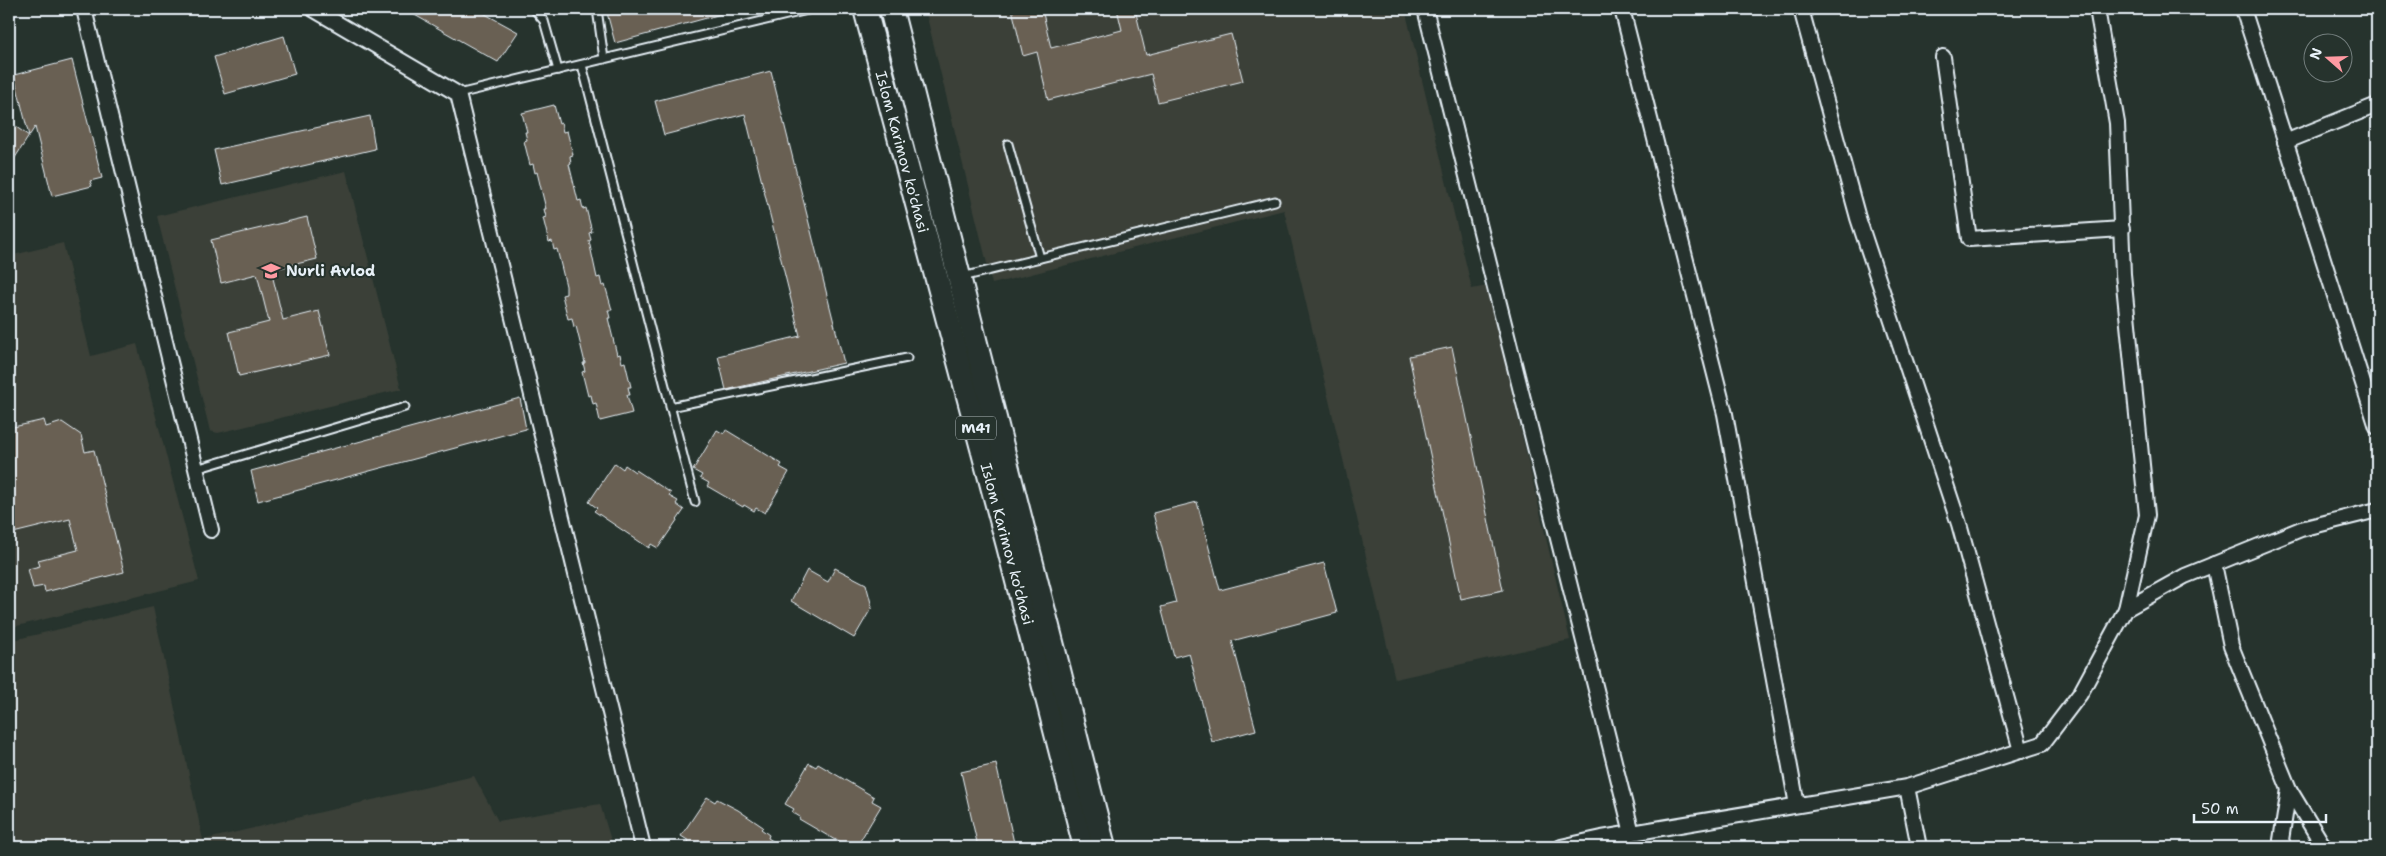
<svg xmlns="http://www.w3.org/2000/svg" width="2386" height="856" viewBox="0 0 2386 856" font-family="'Shantell Sans',sans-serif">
  <rect width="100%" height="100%" fill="#26332d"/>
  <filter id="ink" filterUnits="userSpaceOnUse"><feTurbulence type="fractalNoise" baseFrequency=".02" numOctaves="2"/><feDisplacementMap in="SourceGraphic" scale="10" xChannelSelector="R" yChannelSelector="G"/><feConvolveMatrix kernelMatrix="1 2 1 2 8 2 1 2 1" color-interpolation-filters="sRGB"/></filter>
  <g filter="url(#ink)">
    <g fill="#3a4038">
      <path d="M 925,9 L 1405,9 L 1472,289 L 1487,286 L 1570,640 L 1395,679 L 1284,210 L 992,284 Z"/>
      <path d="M 346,171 L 401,389 L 218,433 L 210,431 L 157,216 Z"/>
      <path d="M 63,243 L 91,356 L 137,344 L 199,581 L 9,628 L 9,256 Z"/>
      <path d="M 153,607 L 203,840 L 474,776 L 498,821 L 600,804 L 613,847 L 9,847 L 9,641 Z"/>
    </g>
    <g fill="#696052" stroke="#e8f1f8">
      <path d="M 404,9 L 476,9 L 518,32 L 498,62 Z"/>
      <path d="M 606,9 L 725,9 L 725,13 L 615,43 Z"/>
      <path d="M 1012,9 L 1042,9 L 1051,48 L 1122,30 L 1117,9 L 1135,9 L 1146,55 L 1231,34 L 1243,81 L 1158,102 L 1151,74 L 1048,100 L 1037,52 L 1023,56 Z"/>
      <path d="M 284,36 L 295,74 L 225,94 L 214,57 Z"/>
      <path d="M 72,60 L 102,178 L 90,181 L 92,186 L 52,196 L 35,127 L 29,136 L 14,75 Z"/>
      <path d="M 771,71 L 844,363 L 726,390 L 718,356 L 800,336 L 745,114 L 664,135 L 655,101 Z"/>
      <path d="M 554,105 L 559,124 L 561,123 L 563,132 L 567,131 L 573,155 L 570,156 L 571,164 L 569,164 L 578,201 L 581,200 L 583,209 L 586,208 L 592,232 L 589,233 L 591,240 L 589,241 L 597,278 L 600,277 L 602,286 L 605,285 L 612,310 L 608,310 L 610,318 L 608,318 L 617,355 L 620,354 L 622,363 L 625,362 L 631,387 L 628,387 L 630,395 L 627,395 L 632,413 L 600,421 L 596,403 L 593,404 L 591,395 L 588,396 L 582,372 L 585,371 L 583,363 L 585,363 L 576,326 L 574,327 L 572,318 L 568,319 L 562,295 L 566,294 L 566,286 L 557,249 L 554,250 L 552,241 L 549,242 L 543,218 L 546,217 L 544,209 L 546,209 L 537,172 L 535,173 L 533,164 L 530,165 L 524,141 L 527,140 L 525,132 L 527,132 L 522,113 Z"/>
      <path d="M 370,116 L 375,149 L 222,185 L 214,150 Z"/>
      <path d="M 9,122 L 29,136 L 9,167 Z"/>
      <path d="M 307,217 L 317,259 L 271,270 L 283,320 L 319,311 L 330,355 L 239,376 L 229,332 L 269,322 L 257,274 L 221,283 L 211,240 Z"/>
      <path d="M 1452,347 L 1503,590 L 1461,599 L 1409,356 Z"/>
      <path d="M 520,398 L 526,429 L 258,501 L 251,471 Z"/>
      <path d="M 44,420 L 46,427 L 62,422 L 81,435 L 85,452 L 94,450 L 124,572 L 45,592 L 44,586 L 33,588 L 28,569 L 40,566 L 38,560 L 78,550 L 70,519 L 9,534 L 9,428 Z"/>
      <path d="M 717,430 L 724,434 L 726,430 L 782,464 L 780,467 L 789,472 L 765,513 L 756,508 L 754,511 L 744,505 L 743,507 L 707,486 L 709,483 L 700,478 L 702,475 L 693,470 Z"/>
      <path d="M 615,463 L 623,469 L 625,465 L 635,472 L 636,470 L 671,493 L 669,496 L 678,501 L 676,504 L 684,510 L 658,548 L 651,544 L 649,548 L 594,511 L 597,508 L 589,502 Z"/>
      <path d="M 1197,502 L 1220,590 L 1324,563 L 1337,613 L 1232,641 L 1256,730 L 1212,742 L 1189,653 L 1174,657 L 1161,607 L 1176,603 L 1153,513 Z"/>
      <path d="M 835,568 L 866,584 L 872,607 L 854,638 L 791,601 L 807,570 L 828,582 Z"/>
      <path d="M 809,763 L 816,767 L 818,764 L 874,797 L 872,801 L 881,806 L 857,846 L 848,841 L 846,845 L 836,839 L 835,840 L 799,819 L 800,817 L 792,812 L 794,809 L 785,804 Z"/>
      <path d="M 996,764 L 1015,847 L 978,847 L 961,772 Z"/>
      <path d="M 707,797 L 715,802 L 717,799 L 738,810 L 763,827 L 761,829 L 769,835 L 768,838 L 782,847 L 684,847 L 689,841 L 681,836 Z"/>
    </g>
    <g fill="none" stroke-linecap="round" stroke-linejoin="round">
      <g stroke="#e8f1f8" stroke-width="11">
        <g id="lane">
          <path d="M 534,9 L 544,21 L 558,70"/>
          <path d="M 597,9 L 604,59"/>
          <path d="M 582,65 L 695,502"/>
          <path d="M 458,94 L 812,9"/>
          <path d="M 1008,144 L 1040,258"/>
          <path d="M 962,277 L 1275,201"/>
          <path d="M 670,407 L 907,358"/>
          <path d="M 196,469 L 405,407"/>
        </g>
      </g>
      <g stroke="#e8f1f8" stroke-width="18">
        <g id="street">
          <path d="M 84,9 L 211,530"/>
          <path d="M 313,9 L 458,94 L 643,847"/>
          <path d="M 1425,9 L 1632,833"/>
          <path d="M 1622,9 L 1725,414 L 1797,805"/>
          <path d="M 1801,9 L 1858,218 L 1959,524 L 2021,751"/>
          <path d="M 2097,9 L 2117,123 L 2123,274 L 2147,515 L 2126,609"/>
          <path d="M 2243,9 L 2377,427"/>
          <path d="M 1943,57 L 1969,239 L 2122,229"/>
          <path d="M 2285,142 L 2377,105"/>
          <path d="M 2214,564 L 2231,646 L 2289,789 L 2324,847"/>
          <path d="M 1907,787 L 1919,847"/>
          <path d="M 1561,847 L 1602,838 L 1907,787 L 2042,744 L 2080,694 L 2126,609 L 2185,576 L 2301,529 L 2377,510"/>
          <path d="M 2284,847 L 2281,840 L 2289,789"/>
        </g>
      </g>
      <g stroke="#e8f1f8" stroke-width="26">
        <g id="primary">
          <path d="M 865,9 L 1008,546 L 1085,847"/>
          <path d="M 891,9 L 1104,847"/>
        </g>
      </g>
      <use href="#lane" stroke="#26332d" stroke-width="7"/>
      <use href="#street" stroke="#26332d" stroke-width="14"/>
      <use href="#primary" stroke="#26332d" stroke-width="22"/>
    </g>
  </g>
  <defs>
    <g id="school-bare" transform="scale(1.5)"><path d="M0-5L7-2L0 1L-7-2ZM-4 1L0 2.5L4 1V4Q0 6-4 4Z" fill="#ff9aa2" stroke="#26332d" stroke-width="2.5" paint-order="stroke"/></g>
  </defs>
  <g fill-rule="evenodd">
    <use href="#school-bare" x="271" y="271"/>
  </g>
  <g text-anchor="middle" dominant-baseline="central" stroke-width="4" stroke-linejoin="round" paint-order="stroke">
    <rect fill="#26332d" stroke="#aeb8bb" stroke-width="1" x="956" y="416.5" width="40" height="23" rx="4"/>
    <g font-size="14" font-weight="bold" fill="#e8f1f8">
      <text x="976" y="428">M41</text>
    </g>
    <g font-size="15" fill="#e8f1f8" stroke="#26332d">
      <text transform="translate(902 152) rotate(75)">Islom Karimov ko'chasi</text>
      <text transform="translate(1007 544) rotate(75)">Islom Karimov ko'chasi</text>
    </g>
    <g font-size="15" font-weight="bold" fill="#e8f1f8" stroke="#26332d" text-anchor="start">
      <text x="286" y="271">Nurli Avlod</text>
    </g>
  </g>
  <rect width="2386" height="856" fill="none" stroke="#26332d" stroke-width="30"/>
  <rect x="15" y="15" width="2356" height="826" fill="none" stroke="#e8f1f8" stroke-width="2" filter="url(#ink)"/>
  <g transform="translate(2328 58) rotate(290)"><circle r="24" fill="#26332d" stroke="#747f7e"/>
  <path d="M0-4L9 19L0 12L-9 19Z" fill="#ff9aa2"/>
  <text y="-8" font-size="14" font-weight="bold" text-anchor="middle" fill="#e8f1f8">N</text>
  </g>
  <path d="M2194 814v8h132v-8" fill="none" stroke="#e8f1f8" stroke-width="2.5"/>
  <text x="2201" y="814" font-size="15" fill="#e8f1f8" stroke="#26332d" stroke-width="4" paint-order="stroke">50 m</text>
</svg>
